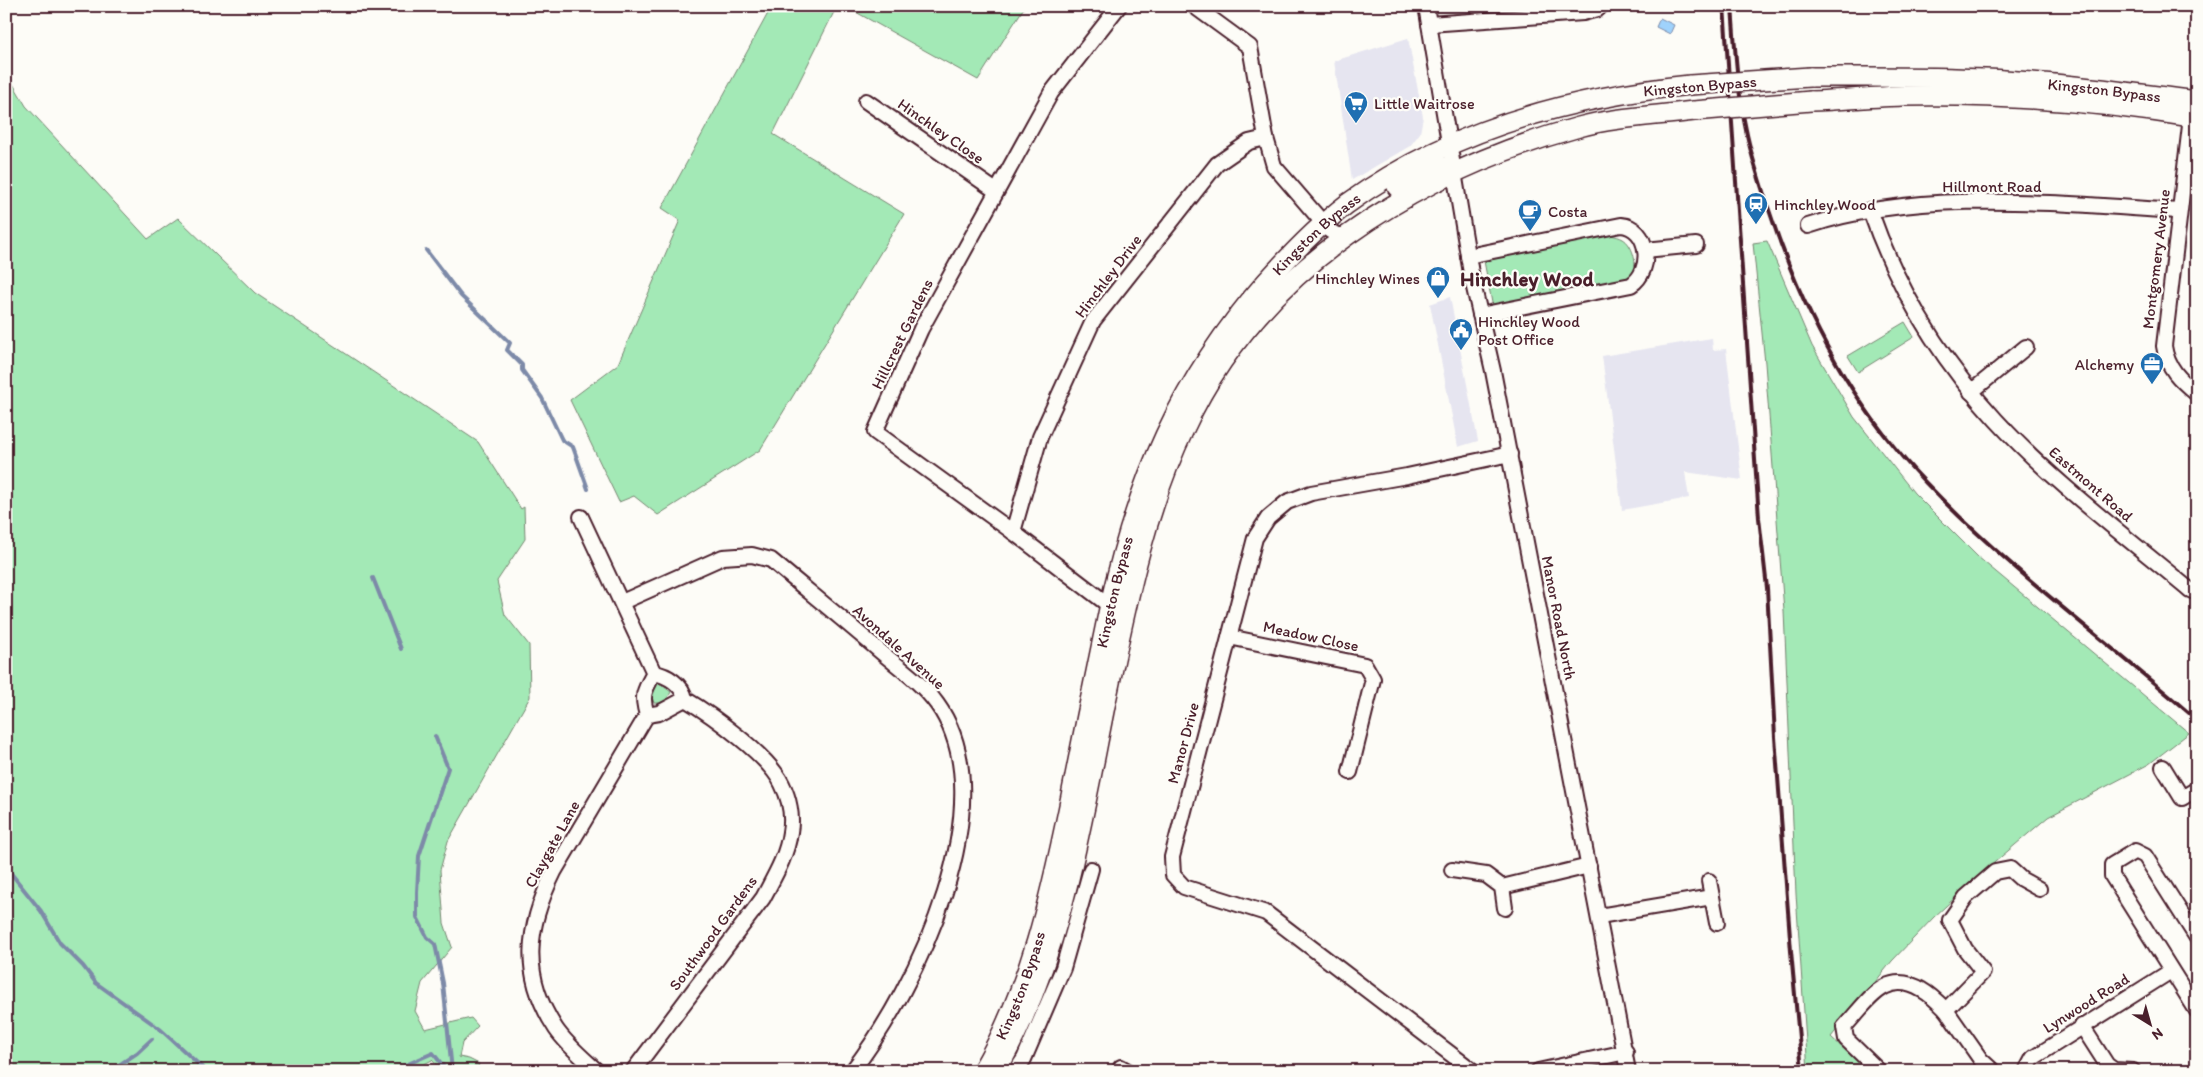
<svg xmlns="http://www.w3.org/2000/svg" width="2203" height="1077" viewBox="0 0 2203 1077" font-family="Itim,sans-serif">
  <rect width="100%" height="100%" fill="#fdfcf7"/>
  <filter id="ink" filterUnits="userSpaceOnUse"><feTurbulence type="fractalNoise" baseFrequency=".02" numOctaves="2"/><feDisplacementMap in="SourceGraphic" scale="10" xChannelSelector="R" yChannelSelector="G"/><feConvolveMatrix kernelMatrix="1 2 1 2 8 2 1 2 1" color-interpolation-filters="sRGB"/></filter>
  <g filter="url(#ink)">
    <g fill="#e6e5f0">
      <path d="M 1408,38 L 1423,117 L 1420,133 L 1410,146 L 1352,180 L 1334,61 Z"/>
      <path d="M 1450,297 L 1478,441 L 1458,447 L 1430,304 Z"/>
      <path d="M 1712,338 L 1713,350 L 1726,349 L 1742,480 L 1685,472 L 1689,498 L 1622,510 L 1602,356 Z"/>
    </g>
    <g fill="#a3e9b6" stroke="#768470">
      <path d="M 772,6 L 837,6 L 773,134 L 904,214 L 760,450 L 658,515 L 634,496 L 619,502 L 570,400 L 618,364 L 680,220 L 662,208 Z"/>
      <path d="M 845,6 L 1025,6 L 978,80 Z"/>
      <path d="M 6,72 L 26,106 L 148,239 L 178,218 L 255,293 L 478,442 L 521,509 L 524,507 L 525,539 L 497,581 L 505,615 L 529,645 L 530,697 L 448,841 L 440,870 L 444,923 L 452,947 L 422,983 L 415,1011 L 425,1029 L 471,1018 L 478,1026 L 462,1043 L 459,1057 L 469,1059 L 479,1064 L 477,1071 L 442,1071 L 432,1060 L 411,1071 L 6,1071 Z"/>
      <path d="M 1611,235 C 1615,236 1620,237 1623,239 C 1632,244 1638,263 1633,273 C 1631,276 1628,279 1624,281 L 1493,308 L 1484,261 Z"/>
      <path d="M 1767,241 L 1812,346 L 1854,417 L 1914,493 L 1978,557 L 2189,733 L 2149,764 L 2048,817 L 1982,873 L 1934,917 L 1892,961 L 1831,1037 L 1868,1071 L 1808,1071 L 1796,894 L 1784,611 L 1765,363 L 1753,243 Z"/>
      <path d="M 1905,322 L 1914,337 L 1858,372 L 1848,356 Z"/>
      <path d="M 659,683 L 671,692 C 667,700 662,704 654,703 L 651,694 L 654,685 Z"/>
    </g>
    <path fill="#9fd2fc" stroke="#7d8aa8" d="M 1660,18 L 1674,25 L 1670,34 L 1656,27 Z"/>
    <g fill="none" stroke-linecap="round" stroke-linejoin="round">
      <g stroke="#7d8aa8" stroke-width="4">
        <path d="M 426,250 L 461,296 L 510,343 L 507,350 L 522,365 L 522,370 L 542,398 L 562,440 L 573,447 L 588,489"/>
        <path d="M 373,578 L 401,649"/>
        <path d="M 435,736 L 448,768 L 419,856 L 417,892 L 417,917 L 427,937 L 435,944 L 443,983 L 452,1071"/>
        <path d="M 6,867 L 41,911 L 60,943 L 83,966 L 96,983 L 160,1029 L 206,1071"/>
        <path d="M 110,1071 L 137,1053 L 152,1039"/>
        <path d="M 392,1071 L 433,1053 L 447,1071"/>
      </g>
      <g stroke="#4a1f2b" stroke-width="18">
        <g id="minor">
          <path d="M 1194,6 L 1250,47 L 1266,138 L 1274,166 L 1330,231 L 1337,235 L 1346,235"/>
          <path d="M 1426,6 L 1472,279 L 1493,371 L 1628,1071"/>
          <path d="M 1429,24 L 1583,13 L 1598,9 L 1601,6"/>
          <path d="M 866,101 L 996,191"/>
          <path d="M 2191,117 L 2164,346 C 2167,368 2180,380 2197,394"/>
          <path d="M 1870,210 C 1897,288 1940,359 1996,420 C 2054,483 2124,535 2190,590 L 2197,593"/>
          <path d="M 1808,226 C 1922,188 2060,204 2179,211"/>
          <path d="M 1645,250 L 1696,245"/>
          <path d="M 1468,256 L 1621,225 C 1649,227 1654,270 1631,285 L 1480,315"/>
          <path d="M 1971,392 L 2026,347"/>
          <path d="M 581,517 L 654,673"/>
          <path d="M 1013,532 L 1040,437 L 1093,321 L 1217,164 L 1249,142 L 1266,138"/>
          <path d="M 622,602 L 723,557 L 752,555 L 771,560 C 808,591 845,621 881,652 C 900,668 923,684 937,704 C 1007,801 916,989 852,1071"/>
          <path d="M 1110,606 L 1013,532 L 875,432 L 921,329 L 1051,93 L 1119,6"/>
          <path d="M 1229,637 L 1365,665 L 1373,679 L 1350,772"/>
          <path d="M 654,673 C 667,675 683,685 685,699 L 659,713 L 647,715 C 641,695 644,691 654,673 Z"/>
          <path d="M 2163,767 L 2182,798 L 2197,789"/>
          <path d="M 1452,870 L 1486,875 L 1502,887 L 1505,908"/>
          <path d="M 1709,881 L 1717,923"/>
          <path d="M 1502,887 L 1589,866"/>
          <path d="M 1599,916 L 1712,897"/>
          <path d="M 2197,938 L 2145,856 L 2135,851 L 2112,865 L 2112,876 L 2197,1011"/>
          <path d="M 2082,1026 L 2107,1065 L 2114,1070 L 2133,1071"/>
          <path d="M 1121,1067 L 1128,1071"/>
          <path d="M 597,1071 C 583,1058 567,1045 556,1029 C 521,976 526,928 554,872 L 647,715"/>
          <path d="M 633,1071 L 763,898 C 774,877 787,856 790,832 C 793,816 789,798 782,784 C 769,756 712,715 685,699"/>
          <path d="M 1016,1071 L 1024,1059 L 1063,968 L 1091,869"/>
          <path d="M 1473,1071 L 1266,913 L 1184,887 L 1173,875 L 1172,857 L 1255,538 L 1268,518 L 1287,502 L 1311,493 L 1407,476 L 1510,454"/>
          <path d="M 1538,1071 L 1626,1052"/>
          <path d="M 1879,1071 L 1846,1039 L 1844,1027 C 1868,1002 1885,968 1922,990 C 1931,995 1939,1003 1946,1010"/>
          <path d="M 1993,1071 L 1981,1060 L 1946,1010 L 1983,972 L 1965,949 L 1950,920 L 1966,897 L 1995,872 L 2010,869 L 2021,879 L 2039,889"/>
          <path d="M 2026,1071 L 2033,1058 L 2171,971"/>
        </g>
      </g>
      <g stroke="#4a1f2b" stroke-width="22">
        <g id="highway">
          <path id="s1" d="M 1810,77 C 1868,77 1926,76 1985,79 C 2056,82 2126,92 2197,101"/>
          <path d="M 1811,101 C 1841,100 1872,97 1902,96 C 2000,94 2100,102 2197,118"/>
          <path d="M 1397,187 C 1414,177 1437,158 1455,172"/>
          <path d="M 1003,1059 C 1062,950 1081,826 1105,706 C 1125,612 1143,514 1185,427 C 1258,269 1416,172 1579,127 C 1615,117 1656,116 1694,111"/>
          <path id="s2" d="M 982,1071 C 1030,988 1050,899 1069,806 C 1082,740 1095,675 1109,609 C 1137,482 1179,381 1266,282 C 1291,254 1317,227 1347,204 C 1447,131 1569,97 1690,85"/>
        </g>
      </g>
      <use href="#minor" stroke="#fdfcf7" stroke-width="14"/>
      <use href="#highway" stroke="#fdfcf7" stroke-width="19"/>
      <g stroke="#4a1f2b" stroke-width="4">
        <path d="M 1724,6 L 1759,518 L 1767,588 L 1775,737 L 1791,951 L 1802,1071"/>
        <path d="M 1732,6 C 1735,47 1737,89 1746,130 C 1751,156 1760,182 1768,207 C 1801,309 1851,405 1926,483 C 2009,570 2107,641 2197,720"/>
      </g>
      <g stroke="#4a1f2b" stroke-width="22" stroke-linecap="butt">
        <g id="highway-bridge">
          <path d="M 1690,85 L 1810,77"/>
          <path d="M 1694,111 L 1811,101"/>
        </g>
      </g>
      <use href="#highway-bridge" stroke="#fdfcf7" stroke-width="19"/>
    </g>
  </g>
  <defs>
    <g id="supermarket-pin" transform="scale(1.25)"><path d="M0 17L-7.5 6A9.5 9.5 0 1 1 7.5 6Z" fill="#1f6fb2" stroke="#fdfcf7"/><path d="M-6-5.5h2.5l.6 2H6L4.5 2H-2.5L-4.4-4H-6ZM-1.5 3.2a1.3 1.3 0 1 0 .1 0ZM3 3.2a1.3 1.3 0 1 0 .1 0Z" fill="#fff"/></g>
    <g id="station-pin" transform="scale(1.25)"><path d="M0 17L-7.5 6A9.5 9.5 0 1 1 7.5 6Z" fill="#1f6fb2" stroke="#fdfcf7"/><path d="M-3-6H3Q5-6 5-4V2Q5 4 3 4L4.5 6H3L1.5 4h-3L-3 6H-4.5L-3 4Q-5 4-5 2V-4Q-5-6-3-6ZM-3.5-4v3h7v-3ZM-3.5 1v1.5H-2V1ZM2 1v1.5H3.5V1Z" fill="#fff"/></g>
    <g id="cafe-pin" transform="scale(1.25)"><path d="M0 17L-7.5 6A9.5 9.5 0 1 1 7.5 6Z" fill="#1f6fb2" stroke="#fdfcf7"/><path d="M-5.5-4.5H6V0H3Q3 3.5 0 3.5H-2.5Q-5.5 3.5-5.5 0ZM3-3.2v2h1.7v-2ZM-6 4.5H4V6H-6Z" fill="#fff"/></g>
    <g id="shop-pin" transform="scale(1.25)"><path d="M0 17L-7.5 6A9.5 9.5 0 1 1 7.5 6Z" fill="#1f6fb2" stroke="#fdfcf7"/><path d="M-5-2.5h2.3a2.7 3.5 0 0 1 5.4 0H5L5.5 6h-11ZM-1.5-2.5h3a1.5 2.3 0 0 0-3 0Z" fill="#fff"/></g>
    <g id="civic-pin" transform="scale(1.25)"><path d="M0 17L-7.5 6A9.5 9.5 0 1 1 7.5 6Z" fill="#1f6fb2" stroke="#fdfcf7"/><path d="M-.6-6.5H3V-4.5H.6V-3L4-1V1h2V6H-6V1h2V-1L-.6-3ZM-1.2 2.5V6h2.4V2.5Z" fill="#fff"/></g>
    <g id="office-pin" transform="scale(1.25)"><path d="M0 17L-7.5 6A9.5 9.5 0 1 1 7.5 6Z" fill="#1f6fb2" stroke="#fdfcf7"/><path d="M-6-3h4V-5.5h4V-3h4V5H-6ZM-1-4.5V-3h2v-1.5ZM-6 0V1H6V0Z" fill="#fff"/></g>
  </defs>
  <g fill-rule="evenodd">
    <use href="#supermarket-pin" x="1356" y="103"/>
    <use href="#station-pin" x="1756" y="204"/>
    <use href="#cafe-pin" x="1530" y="211"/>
    <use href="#shop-pin" x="1438" y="278"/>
    <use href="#civic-pin" x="1461" y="330"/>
    <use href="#office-pin" x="2152" y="364"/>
  </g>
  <g text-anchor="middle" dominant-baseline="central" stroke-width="4.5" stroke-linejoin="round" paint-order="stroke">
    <g font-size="16" fill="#4a1f2b" stroke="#fdfcf7">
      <text transform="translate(1700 86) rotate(-5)">Kingston Bypass</text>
      <text stroke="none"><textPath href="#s1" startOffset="295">Kingston Bypass</textPath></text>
      <text transform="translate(941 131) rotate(35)">Hinchley Close</text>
      <text x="1992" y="186">Hillmont Road</text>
      <text stroke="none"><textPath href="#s2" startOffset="918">Kingston Bypass</textPath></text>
      <text transform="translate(2156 259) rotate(-83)">Montgomery Avenue</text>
      <text transform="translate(1108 276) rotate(-53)">Hinchley Drive</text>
      <text transform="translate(902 334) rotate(-64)">Hillcrest Gardens</text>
      <text transform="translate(2091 484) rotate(41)">Eastmont Road</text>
      <text stroke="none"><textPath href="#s2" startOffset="499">Kingston Bypass</textPath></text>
      <text transform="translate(1559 618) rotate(79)">Manor Road North</text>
      <text transform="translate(1311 636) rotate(12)">Meadow Close</text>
      <text transform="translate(899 647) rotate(42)">Avondale Avenue</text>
      <text transform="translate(1183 743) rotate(-75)">Manor Drive</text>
      <text transform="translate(552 844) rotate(-61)">Claygate Lane</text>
      <text transform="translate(713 933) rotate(-54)">Southwood Gardens</text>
      <text stroke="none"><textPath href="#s2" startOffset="94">Kingston Bypass</textPath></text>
      <text transform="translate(2086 1003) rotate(-32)">Lynwood Road</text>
    </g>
    <g font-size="16" fill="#4a1f2b" stroke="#fdfcf7" text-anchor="start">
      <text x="1374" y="103">Little Waitrose</text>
      <text x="1774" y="204">Hinchley Wood</text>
      <text x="1548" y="211">Costa</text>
      <text x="1420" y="278" text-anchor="end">Hinchley Wines</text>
      <text x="1478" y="321">Hinchley Wood<tspan x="1478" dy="18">Post Office</tspan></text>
      <text x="2134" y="364" text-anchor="end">Alchemy</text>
    </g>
    <g font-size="21" font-weight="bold" fill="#4a1f2b" stroke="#fdfcf7">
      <text x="1527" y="278">Hinchley Wood</text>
    </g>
  </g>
  <rect width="2203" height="1077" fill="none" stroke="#fdfcf7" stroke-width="25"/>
  <rect x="12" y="12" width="2178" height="1052" fill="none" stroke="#4a1f2b" stroke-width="2" filter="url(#ink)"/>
  <g transform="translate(2150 1024) rotate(143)" stroke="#fdfcf7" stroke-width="4" paint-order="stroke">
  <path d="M0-4L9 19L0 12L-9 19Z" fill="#4a1f2b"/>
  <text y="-8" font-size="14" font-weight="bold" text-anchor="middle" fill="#4a1f2b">N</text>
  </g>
</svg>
